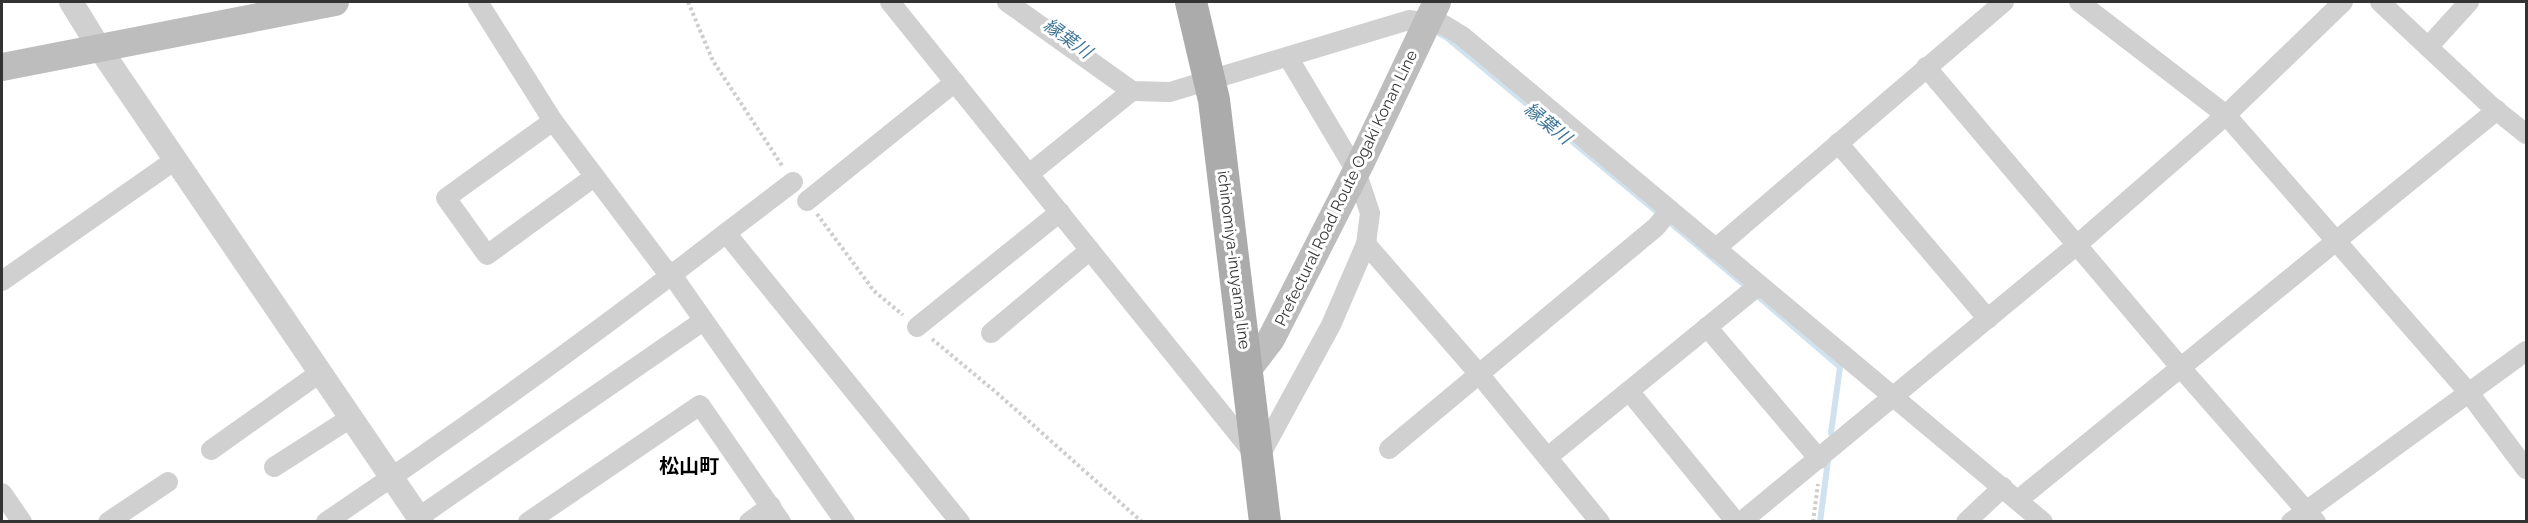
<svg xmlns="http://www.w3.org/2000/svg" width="2528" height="523" viewBox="0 0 2528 523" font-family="Raleway,'Noto Sans JP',sans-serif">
  <rect width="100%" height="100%" fill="#fff"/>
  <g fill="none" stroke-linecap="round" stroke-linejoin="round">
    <g stroke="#cfe2ee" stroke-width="6">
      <path d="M 1440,34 L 1446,37 L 1657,212"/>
      <path d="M 1673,225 L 1748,288"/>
      <path d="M 1760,298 L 1840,367 L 1831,433"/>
      <path d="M 1820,522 L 1828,460"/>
    </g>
    <g stroke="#cdcdcd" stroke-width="4" stroke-dasharray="3 3" stroke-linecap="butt">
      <path d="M 688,2 L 713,61 L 783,167"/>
      <path d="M 817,214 L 874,291 L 903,315"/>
      <path d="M 932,339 L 997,393 L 1142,522"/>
      <path d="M 1813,522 L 1818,484"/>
    </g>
    <g stroke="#d0d0d0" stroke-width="20">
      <path d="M 478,2 L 553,121 L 663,267 L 672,275 L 845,522"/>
      <path d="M 890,2 L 1255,455"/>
      <path d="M 1007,2 L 1132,91 L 1170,92 L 1409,20 L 1444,25 L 1462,36 L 2043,522"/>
      <path d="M 2079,2 L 2226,115 L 2469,393 L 2526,469"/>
      <path d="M 2380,2 L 2491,106 L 2526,134"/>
      <path d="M 2428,47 L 2469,2"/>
      <path d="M 1926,67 L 2181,368 L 2316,522"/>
      <path d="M 553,121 L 446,198 L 487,255 L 594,177"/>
      <path d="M 1838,143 L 1988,319"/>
      <path d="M 1029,174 L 1132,91"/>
      <path d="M 807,201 L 955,82"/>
      <path d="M 726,233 L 793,182"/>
      <path d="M 1366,244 L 1479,374 L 1600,522"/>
      <path d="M 1715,249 L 2004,2"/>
      <path d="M 2,281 L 175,160"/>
      <path d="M 917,327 L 1060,212"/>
      <path d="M 1707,327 L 1819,459"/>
      <path d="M 991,333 L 1090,250"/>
      <path d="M 1629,391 L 1736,522"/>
      <path d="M 1389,449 L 1656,227 L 1670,210"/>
      <path d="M 211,450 L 321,372"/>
      <path d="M 1549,456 L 1759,285"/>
      <path d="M 1258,459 L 1331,325 L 1366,244 L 1370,213 L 1356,171 L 1288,57"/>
      <path d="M 274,467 L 352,417"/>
      <path d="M 2,493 L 22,522"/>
      <path d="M 2018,500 L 2497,110"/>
      <path d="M 419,517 L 703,321"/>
      <path d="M 108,522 L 168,482"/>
      <path d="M 326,522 C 462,430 596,334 726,233 L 960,522"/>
      <path d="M 528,522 L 700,405 L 781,522"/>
      <path d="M 749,522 L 771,506"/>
      <path d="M 1741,522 L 2078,244 L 2226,115 L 2343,2"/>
      <path d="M 1966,522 L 2003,487"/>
      <path d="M 2291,522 L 2526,351"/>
    </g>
    <path stroke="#d0d0d0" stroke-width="24" d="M 71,2 L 100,49 L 422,522"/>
    <g stroke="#bdbdbd" stroke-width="28">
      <path d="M 2,67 L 335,2"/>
      <path d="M 1248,369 L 1271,339 L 1360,164 L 1437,2"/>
    </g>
    <path stroke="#ababab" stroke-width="32" d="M 1191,2 L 1214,100 L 1265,522"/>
  </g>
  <g text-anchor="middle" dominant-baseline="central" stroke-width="6" stroke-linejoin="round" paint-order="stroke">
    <g font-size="16" fill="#333" stroke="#fff">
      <text transform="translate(1346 188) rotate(-64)">Prefectural Road Route Ogaki Konan Line</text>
      <text transform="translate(1234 260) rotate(83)">ichinomiya-inuyama line</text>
    </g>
    <g font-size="18" font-style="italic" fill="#3f7597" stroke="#fff">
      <text transform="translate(1068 38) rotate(36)">縁葉川</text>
      <text transform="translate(1548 123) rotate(39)">縁葉川</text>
    </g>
    <g font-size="20" font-weight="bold" fill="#000" stroke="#fff">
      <text x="689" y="466">松山町</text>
    </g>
  </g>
  <rect width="2528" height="523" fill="none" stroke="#333333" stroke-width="6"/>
</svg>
